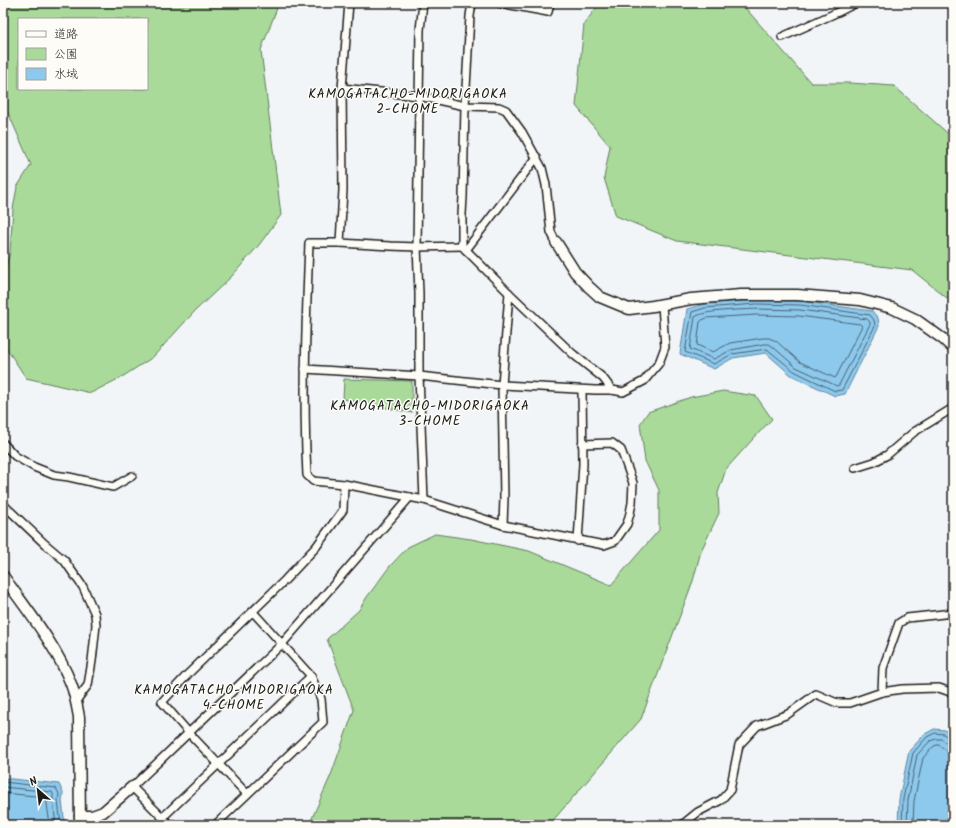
<svg xmlns="http://www.w3.org/2000/svg" width="956" height="828" viewBox="0 0 956 828" font-family="Kalam,'Klee One',sans-serif">
  <rect width="100%" height="100%" fill="#f1f5f8"/>
  <filter id="ink" filterUnits="userSpaceOnUse"><feTurbulence type="fractalNoise" baseFrequency=".025" numOctaves="2"/><feDisplacementMap in="SourceGraphic" scale="8" xChannelSelector="R" yChannelSelector="G"/><feConvolveMatrix kernelMatrix="1 2 1 2 8 2 1 2 1" color-interpolation-filters="sRGB"/></filter>
  <g filter="url(#ink)">
    <g fill="#a9da9a" stroke="#627b5b" fill-rule="evenodd">
      <path d="M 3,3 L 279,3 L 261,50 L 281,215 L 259,245 L 232,276 L 195,311 L 153,357 L 122,377 L 91,393 L 26,378 L 3,343 L 3,278 L 10,252 L 13,209 L 17,187 L 31,165 L 3,101 ZM 19,19 L 147,19 L 147,89 L 19,89 Z"/>
      <path d="M 600,3 L 741,3 L 811,83 L 850,83 L 894,86 L 953,138 L 953,303 L 912,270 L 677,241 L 616,216 L 604,178 L 610,146 L 576,106 L 584,24 Z"/>
      <path d="M 344,379 L 412,381 L 412,413 L 343,399 Z"/>
      <path d="M 723,391 L 756,396 L 772,419 L 753,439 L 726,469 L 718,493 L 719,513 L 701,551 L 693,581 L 641,719 L 549,825 L 309,825 L 331,775 L 354,710 L 327,639 L 359,610 L 367,597 L 390,566 L 408,547 L 435,534 L 471,539 L 529,551 L 611,585 L 659,530 L 659,490 L 645,461 L 640,424 L 648,412 L 691,397 Z"/>
    </g>
    <g fill="#8dc9ed" stroke="#608499">
      <path d="M 757,300 L 800,301 L 872,311 L 878,318 L 879,326 L 845,394 L 835,396 L 791,375 L 766,353 L 733,358 L 714,369 L 680,354 L 687,309 L 704,304 Z"/>
      <path d="M 934,729 L 945,730 L 953,737 L 953,825 L 898,825 L 899,799 L 909,751 L 925,734 Z"/>
      <path d="M 3,778 L 59,784 L 63,793 L 62,801 L 65,825 L 3,825 Z"/>
    </g>
    <g fill="none" stroke-linecap="round" stroke-linejoin="round">
      <g stroke="#496170" stroke-width="1">
        <path d="M 757,304 L 800,305 L 870,315 L 874,320 L 875,326 L 842,390 L 835,391 L 794,371 L 767,349 L 732,354 L 714,364 L 685,352 L 692,312 L 705,308 Z"/>
        <path d="M 757,309 L 800,310 L 867,319 L 870,322 L 870,324 L 839,385 L 837,386 L 796,367 L 772,346 L 769,344 L 764,344 L 731,350 L 714,359 L 690,349 L 695,317 C 704,310 744,310 757,309 Z"/>
        <path d="M 757,315 L 799,316 L 860,324 L 862,326 L 836,377 L 835,378 L 800,362 L 776,341 L 769,338 L 763,338 L 730,343 L 713,352 L 697,345 L 700,322 L 702,320 L 707,318 Z"/>
        <path d="M 3,782 L 56,788 L 59,794 L 58,801 L 61,825"/>
        <path d="M 3,787 L 52,792 L 53,794 L 53,801 L 56,825"/>
        <path d="M 3,793 L 46,797 L 50,825"/>
        <path d="M 902,825 L 903,799 L 913,753 L 927,737 L 935,733 L 944,734 L 949,739 L 953,740"/>
        <path d="M 907,825 L 908,800 L 917,755 L 930,741 L 936,739 L 941,739 L 948,744 L 953,745"/>
        <path d="M 913,825 L 914,801 L 923,758 L 934,746 L 937,745 L 939,745 L 946,750 L 953,751"/>
      </g>
      <g stroke="#1c1c1c" stroke-width="10">
        <g id="street">
          <path d="M 423,3 L 420,30 L 417,247 L 419,293 L 419,376 L 424,500"/>
          <path d="M 472,3 L 470,16 L 465,106 L 463,197 L 462,214 L 462,246 L 509,293 L 573,354 L 603,378 L 612,390"/>
          <path d="M 499,3 L 548,12 L 550,3"/>
          <path d="M 782,37 L 838,12 L 856,3"/>
          <path d="M 342,88 L 419,96 L 465,106 L 499,107 L 506,110 L 522,132 L 542,168 L 546,185 L 551,232 L 556,242"/>
          <path d="M 340,243 L 343,190 L 342,88 L 349,3"/>
          <path d="M 462,246 L 417,247 L 390,246 L 340,243 L 309,243 C 306,321 303,398 307,475 L 313,481 L 344,484 L 424,500 L 503,525 L 604,545 L 615,541 L 627,524 L 630,513 L 632,503 L 633,483 L 621,450 L 612,443 L 582,444"/>
          <path d="M 466,250 L 537,157"/>
          <path d="M 305,369 L 419,376 L 502,385 L 595,390 L 612,390 L 623,392 L 644,381 L 659,363 L 665,347 L 662,305"/>
          <path d="M 3,443 L 15,456 L 34,467 L 54,475 L 69,477 L 113,487 L 132,476"/>
          <path d="M 855,468 L 874,462 L 887,455 L 914,432 L 953,408"/>
          <path d="M 3,502 L 5,506 L 45,544 L 64,560 L 83,587 L 95,614 L 96,625 L 92,661 L 88,685 L 76,701"/>
          <path d="M 503,525 L 504,498 L 502,385 L 509,293"/>
          <path d="M 578,541 L 583,464 L 582,390"/>
          <path d="M 882,692 L 883,668 L 899,623 L 907,618 L 953,613"/>
          <path d="M 247,794 L 189,733 L 162,702 L 188,674 L 285,580 L 316,547 L 343,510 L 344,484"/>
          <path d="M 163,817 L 311,676"/>
          <path d="M 174,825 L 169,824 L 132,787 L 282,644 L 410,497"/>
          <path d="M 215,825 L 323,722 L 321,699 L 311,676 L 253,612"/>
          <path d="M 682,825 L 698,812 L 721,800 L 730,790 L 739,745 L 757,726 L 788,714 L 816,694 L 837,703 L 850,703 L 882,692 L 902,689 L 939,688 L 953,693"/>
        </g>
      </g>
      <g stroke="#1c1c1c" stroke-width="13">
        <g id="secondary">
          <path d="M 556,242 L 575,272 L 589,287 L 600,297 L 629,309 L 653,306 L 691,299 L 741,295 L 797,295 L 860,300 L 892,308 L 915,319 L 943,339 L 953,348"/>
          <path d="M 3,576 C 27,610 56,645 71,684 C 75,694 77,706 79,717 L 80,825"/>
          <path d="M 80,816 L 92,816 L 103,812 L 132,787"/>
        </g>
      </g>
      <use href="#street" stroke="#fdfcf7" stroke-width="7"/>
      <use href="#secondary" stroke="#fdfcf7" stroke-width="10"/>
    </g>
  </g>
  <g text-anchor="middle" dominant-baseline="central" stroke-width="3" stroke-linejoin="round" paint-order="stroke">
    <g font-size="13" letter-spacing="1" fill="#1c1c1c" stroke="#fdfcf7">
      <text x="408" y="94">KAMOGATACHO-MIDORIGAOKA<tspan x="408" dy="15">2-CHOME</tspan></text>
      <text x="430" y="406">KAMOGATACHO-MIDORIGAOKA<tspan x="430" dy="15">3-CHOME</tspan></text>
      <text x="234" y="690">KAMOGATACHO-MIDORIGAOKA<tspan x="234" dy="15">4-CHOME</tspan></text>
    </g>
  </g>
  <rect width="956" height="828" fill="none" stroke="#fdfcf7" stroke-width="16"/>
  <rect x="8" y="8" width="940" height="812" fill="none" stroke="#1c1c1c" stroke-width="1.5" filter="url(#ink)"/>
  <rect x="18" y="18" width="130" height="72" fill="#fdfcf7" stroke="#a3a29f"/>
  <rect x="26" y="31" width="20" height="6" fill="#fdfcf7" stroke="#a3a29f"/>
  <text x="54" y="38" font-size="12" fill="#1c1c1c">道路</text>
  <rect x="26" y="48" width="20" height="12" fill="#a9da9a" stroke="#a3a29f"/>
  <text x="54" y="58" font-size="12" fill="#1c1c1c">公園</text>
  <rect x="26" y="68" width="20" height="12" fill="#8dc9ed" stroke="#a3a29f"/>
  <text x="54" y="78" font-size="12" fill="#1c1c1c">水域</text>
  <g transform="translate(38 790) rotate(332)" stroke="#fdfcf7" stroke-width="3" paint-order="stroke">
  <path d="M0-3L7 15L0 10L-7 15Z" fill="#1c1c1c"/>
  <text y="-6" font-size="11" font-weight="bold" text-anchor="middle" fill="#1c1c1c">N</text>
  </g>
</svg>
